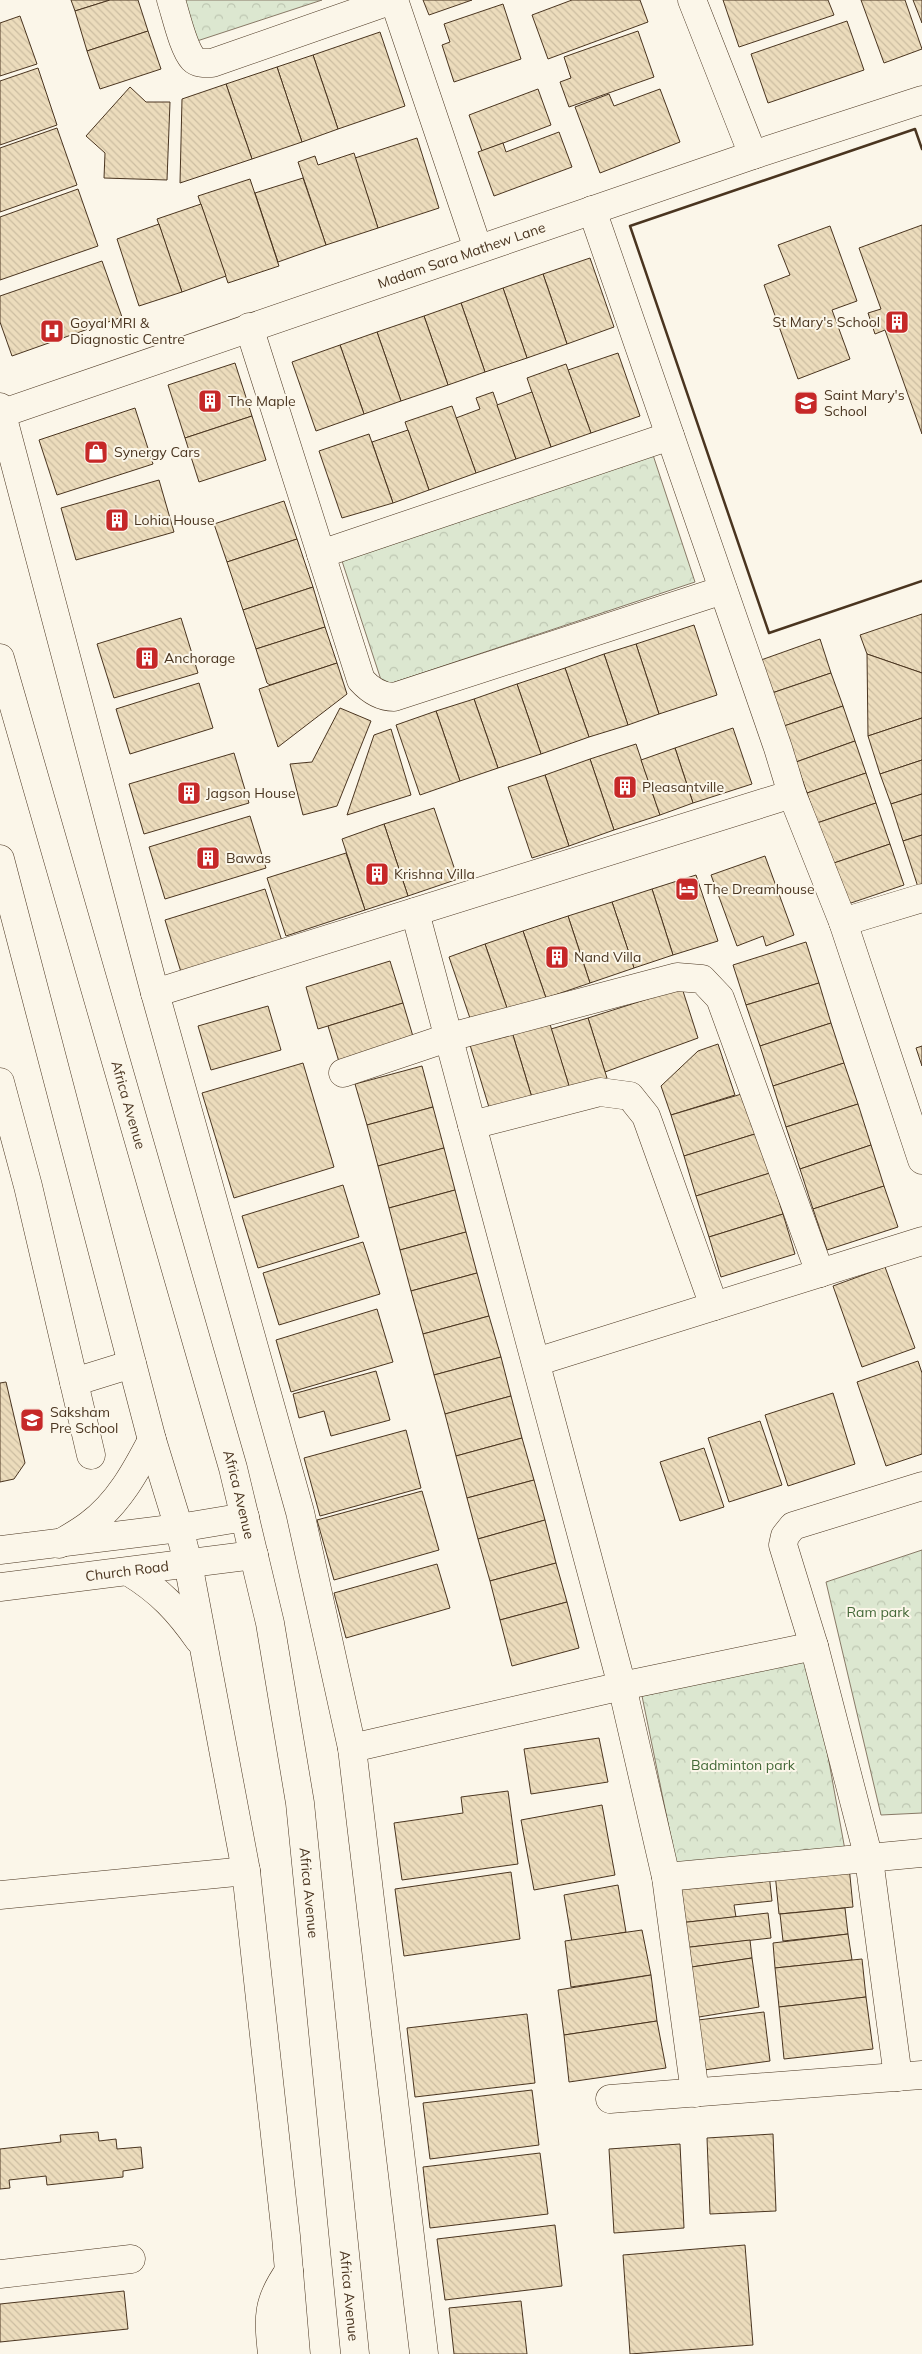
<svg xmlns="http://www.w3.org/2000/svg" width="922" height="2354" viewBox="0 0 922 2354" font-family="Mulish,sans-serif">
  <defs>
    <pattern id="park-crowns" width="20" height="18" patternUnits="userSpaceOnUse" patternTransform="scale(1.25)"><rect width="20" height="18" fill="#dce7d0"/><path d="M2 6a3 3 0 1 1 6 0M12 15a3 3 0 1 1 6 0" fill="none" stroke="#bec7b2"/></pattern>
    <pattern id="building-back-hatch" width="6" height="6" patternUnits="userSpaceOnUse" patternTransform="scale(1.25)"><rect width="6" height="6" fill="#ecdcbc"/><path d="M-1 5l2 2M0 0l6 6M5-1l2 2" fill="none" stroke="#ccbda1"/></pattern>
  </defs>
  <rect width="100%" height="100%" fill="#fbf6e9"/>
  <g fill="url(#park-crowns)" stroke="#887966">
    <path d="M 184,0 L 322,0 L 197,41 Z"/>
    <path d="M 653,455 L 695,582 L 383,686 L 341,558 Z"/>
    <path d="M 922,1550 L 922,1813 L 881,1815 L 826,1582 Z"/>
    <path d="M 810,1657 L 845,1850 L 677,1867 L 642,1696 Z"/>
  </g>
  <g fill="url(#building-back-hatch)" stroke="#4a3520">
    <path d="M 71,0 L 110,0 L 75,11 Z"/>
    <path d="M 110,0 L 138,0 L 148,31 L 87,51 L 75,11 Z"/>
    <path d="M 423,0 L 472,0 L 429,15 Z"/>
    <path d="M 572,0 L 640,0 L 648,22 L 548,59 L 532,15 Z"/>
    <path d="M 723,0 L 828,0 L 834,15 L 739,47 Z"/>
    <path d="M 861,0 L 905,0 L 922,49 L 884,63 Z"/>
    <path d="M 913,0 L 922,0 L 922,23 Z"/>
    <path d="M 503,4 L 521,59 L 454,82 L 442,45 L 450,42 L 444,24 Z"/>
    <path d="M 20,16 L 37,64 L 0,76 L 0,23 Z"/>
    <path d="M 847,21 L 864,70 L 768,103 L 751,54 Z"/>
    <path d="M 148,31 L 161,69 L 100,89 L 87,51 Z"/>
    <path d="M 638,31 L 654,77 L 569,107 L 560,82 L 571,78 L 564,57 Z"/>
    <path d="M 380,32 L 405,106 L 338,129 L 313,55 Z"/>
    <path d="M 313,55 L 338,129 L 302,142 L 277,67 Z"/>
    <path d="M 277,67 L 302,142 L 252,159 L 226,84 Z"/>
    <path d="M 38,68 L 57,125 L 0,145 L 0,81 Z"/>
    <path d="M 226,84 L 252,159 L 180,183 L 182,99 Z"/>
    <path d="M 130,87 L 146,102 L 170,102 L 167,180 L 104,178 L 105,153 L 86,136 Z"/>
    <path d="M 538,89 L 551,125 L 482,151 L 469,115 Z"/>
    <path d="M 660,89 L 680,142 L 600,173 L 575,107 L 609,94 L 614,106 Z"/>
    <path d="M 57,128 L 77,185 L 0,212 L 0,148 Z"/>
    <path d="M 559,132 L 572,167 L 494,196 L 478,152 L 503,143 L 506,152 Z"/>
    <path d="M 417,138 L 439,208 L 378,228 L 355,158 Z"/>
    <path d="M 354,153 L 378,228 L 326,245 L 298,162 L 315,156 L 318,165 Z"/>
    <path d="M 303,178 L 326,245 L 278,262 L 255,193 Z"/>
    <path d="M 250,179 L 279,266 L 228,283 L 198,196 Z"/>
    <path d="M 78,189 L 98,246 L 0,280 L 0,217 Z"/>
    <path d="M 201,204 L 226,276 L 182,292 L 157,219 Z"/>
    <path d="M 159,224 L 182,292 L 139,306 L 117,239 Z"/>
    <path d="M 922,225 L 922,434 L 885,330 L 875,334 L 868,313 L 881,309 L 859,248 Z"/>
    <path d="M 830,226 L 857,301 L 832,310 L 850,359 L 798,379 L 764,285 L 790,275 L 778,245 Z"/>
    <path d="M 590,258 L 614,327 L 567,344 L 543,274 Z"/>
    <path d="M 102,261 L 122,317 L 12,356 L 0,322 L 0,296 Z"/>
    <path d="M 543,274 L 567,344 L 527,358 L 503,288 Z"/>
    <path d="M 503,288 L 527,358 L 485,372 L 461,303 Z"/>
    <path d="M 461,303 L 485,372 L 448,385 L 424,316 Z"/>
    <path d="M 424,316 L 448,385 L 401,401 L 377,332 Z"/>
    <path d="M 377,332 L 401,401 L 364,414 L 340,345 Z"/>
    <path d="M 340,345 L 364,414 L 316,431 L 292,362 Z"/>
    <path d="M 618,353 L 640,416 L 591,433 L 568,370 Z"/>
    <path d="M 235,363 L 252,416 L 185,438 L 168,385 Z"/>
    <path d="M 566,364 L 591,433 L 551,447 L 527,378 Z"/>
    <path d="M 493,392 L 516,459 L 476,473 L 456,418 L 480,409 L 476,398 Z"/>
    <path d="M 532,392 L 551,447 L 516,459 L 497,405 Z"/>
    <path d="M 452,406 L 476,473 L 429,490 L 405,422 Z"/>
    <path d="M 135,408 L 153,464 L 57,495 L 39,440 Z"/>
    <path d="M 252,416 L 266,460 L 199,482 L 185,438 Z"/>
    <path d="M 408,430 L 429,490 L 393,503 L 372,442 Z"/>
    <path d="M 369,434 L 393,503 L 342,518 L 319,451 Z"/>
    <path d="M 159,480 L 174,532 L 76,560 L 61,508 Z"/>
    <path d="M 284,501 L 297,539 L 227,562 L 214,524 Z"/>
    <path d="M 297,539 L 313,587 L 243,610 L 227,562 Z"/>
    <path d="M 313,587 L 325,627 L 256,649 L 243,610 Z"/>
    <path d="M 922,614 L 922,673 L 867,654 L 860,635 Z"/>
    <path d="M 181,618 L 198,673 L 114,698 L 97,644 Z"/>
    <path d="M 694,625 L 717,695 L 659,714 L 636,644 Z"/>
    <path d="M 325,627 L 337,663 L 270,685 L 267,683 L 256,649 Z"/>
    <path d="M 820,639 L 831,673 L 772,693 L 761,660 Z"/>
    <path d="M 636,644 L 659,714 L 628,725 L 604,654 Z"/>
    <path d="M 604,654 L 628,725 L 589,737 L 565,668 Z"/>
    <path d="M 867,654 L 922,673 L 922,718 L 868,736 Z"/>
    <path d="M 337,663 L 347,694 L 278,747 L 259,689 Z"/>
    <path d="M 565,668 L 589,737 L 541,754 L 517,684 Z"/>
    <path d="M 831,673 L 843,706 L 784,726 L 772,693 Z"/>
    <path d="M 199,683 L 213,728 L 130,754 L 116,709 Z"/>
    <path d="M 517,684 L 541,754 L 498,768 L 474,699 Z"/>
    <path d="M 474,699 L 498,768 L 460,781 L 436,711 Z"/>
    <path d="M 843,706 L 855,741 L 796,762 L 784,726 Z"/>
    <path d="M 340,708 L 371,721 L 337,806 L 303,815 L 290,764 L 312,762 Z"/>
    <path d="M 436,711 L 460,781 L 420,795 L 396,725 Z"/>
    <path d="M 922,718 L 922,760 L 880,774 L 868,736 Z"/>
    <path d="M 733,728 L 752,784 L 693,803 L 675,748 Z"/>
    <path d="M 391,729 L 411,795 L 347,815 L 374,735 Z"/>
    <path d="M 855,741 L 866,773 L 807,793 L 796,762 Z"/>
    <path d="M 636,744 L 660,815 L 614,830 L 590,759 Z"/>
    <path d="M 675,748 L 693,803 L 660,815 L 641,760 Z"/>
    <path d="M 234,753 L 249,803 L 144,834 L 129,784 Z"/>
    <path d="M 590,759 L 614,830 L 569,846 L 545,775 Z"/>
    <path d="M 922,760 L 922,794 L 891,804 L 880,774 Z"/>
    <path d="M 866,773 L 876,803 L 817,823 L 807,793 Z"/>
    <path d="M 545,775 L 569,846 L 532,858 L 508,787 Z"/>
    <path d="M 922,794 L 922,835 L 903,841 L 891,804 Z"/>
    <path d="M 876,803 L 890,844 L 831,864 L 817,823 Z"/>
    <path d="M 434,808 L 458,879 L 408,896 L 384,824 Z"/>
    <path d="M 250,816 L 266,868 L 165,899 L 149,847 Z"/>
    <path d="M 384,824 L 408,896 L 365,910 L 342,839 Z"/>
    <path d="M 922,835 L 922,886 L 918,887 L 903,841 Z"/>
    <path d="M 890,844 L 904,885 L 845,905 L 831,864 Z"/>
    <path d="M 346,853 L 365,910 L 286,936 L 267,878 Z"/>
    <path d="M 765,856 L 794,935 L 766,946 L 763,936 L 737,946 L 711,875 Z"/>
    <path d="M 696,875 L 718,941 L 673,955 L 652,889 Z"/>
    <path d="M 265,889 L 282,941 L 181,972 L 165,920 Z"/>
    <path d="M 652,889 L 673,955 L 634,968 L 612,902 Z"/>
    <path d="M 612,902 L 634,968 L 590,983 L 568,916 Z"/>
    <path d="M 568,916 L 590,983 L 546,998 L 523,931 Z"/>
    <path d="M 523,931 L 546,998 L 508,1011 L 485,944 Z"/>
    <path d="M 806,942 L 819,983 L 746,1005 L 733,965 Z"/>
    <path d="M 485,944 L 508,1011 L 472,1024 L 449,957 Z"/>
    <path d="M 390,961 L 403,1003 L 318,1029 L 306,987 Z"/>
    <path d="M 819,983 L 831,1023 L 760,1046 L 746,1005 Z"/>
    <path d="M 682,988 L 698,1038 L 605,1072 L 588,1018 Z"/>
    <path d="M 403,1003 L 415,1043 L 340,1065 L 328,1026 Z"/>
    <path d="M 268,1006 L 281,1050 L 211,1070 L 198,1026 Z"/>
    <path d="M 588,1018 L 607,1078 L 570,1089 L 551,1029 Z"/>
    <path d="M 549,1021 L 570,1089 L 533,1101 L 512,1032 Z"/>
    <path d="M 831,1023 L 844,1063 L 773,1086 L 760,1046 Z"/>
    <path d="M 512,1032 L 533,1101 L 491,1114 L 470,1045 Z"/>
    <path d="M 718,1044 L 735,1095 L 671,1115 L 661,1086 L 698,1051 Z"/>
    <path d="M 922,1046 L 922,1066 L 916,1048 Z"/>
    <path d="M 303,1063 L 334,1167 L 234,1198 L 202,1093 Z"/>
    <path d="M 844,1063 L 858,1104 L 786,1127 L 773,1086 Z"/>
    <path d="M 422,1066 L 433,1107 L 367,1125 L 355,1084 Z"/>
    <path d="M 745,1093 L 758,1133 L 684,1156 L 671,1115 Z"/>
    <path d="M 858,1104 L 871,1145 L 800,1169 L 786,1127 Z"/>
    <path d="M 433,1107 L 444,1148 L 378,1166 L 367,1125 Z"/>
    <path d="M 758,1133 L 770,1173 L 696,1196 L 684,1156 Z"/>
    <path d="M 871,1145 L 884,1186 L 813,1209 L 800,1169 Z"/>
    <path d="M 444,1148 L 455,1190 L 389,1208 L 378,1166 Z"/>
    <path d="M 770,1173 L 783,1214 L 709,1237 L 696,1196 Z"/>
    <path d="M 343,1185 L 359,1237 L 258,1268 L 242,1216 Z"/>
    <path d="M 884,1186 L 898,1227 L 827,1250 L 813,1209 Z"/>
    <path d="M 455,1190 L 466,1232 L 400,1250 L 389,1208 Z"/>
    <path d="M 783,1214 L 795,1254 L 721,1277 L 709,1237 Z"/>
    <path d="M 466,1232 L 477,1273 L 411,1291 L 400,1250 Z"/>
    <path d="M 363,1242 L 380,1294 L 279,1325 L 263,1273 Z"/>
    <path d="M 885,1267 L 915,1348 L 862,1367 L 833,1286 Z"/>
    <path d="M 477,1273 L 489,1316 L 423,1334 L 411,1291 Z"/>
    <path d="M 377,1309 L 393,1362 L 291,1392 L 276,1340 Z"/>
    <path d="M 489,1316 L 501,1357 L 434,1375 L 423,1334 Z"/>
    <path d="M 501,1357 L 511,1396 L 445,1414 L 434,1375 Z"/>
    <path d="M 918,1361 L 922,1373 L 922,1454 L 886,1466 L 857,1382 Z"/>
    <path d="M 376,1371 L 390,1420 L 331,1436 L 324,1411 L 299,1418 L 293,1394 Z"/>
    <path d="M 6,1382 L 25,1463 L 14,1479 L 0,1482 L 0,1383 Z"/>
    <path d="M 833,1393 L 855,1464 L 788,1486 L 765,1415 Z"/>
    <path d="M 511,1396 L 522,1438 L 456,1456 L 445,1414 Z"/>
    <path d="M 760,1421 L 782,1485 L 729,1502 L 708,1438 Z"/>
    <path d="M 406,1430 L 421,1488 L 320,1516 L 304,1458 Z"/>
    <path d="M 522,1438 L 534,1480 L 467,1498 L 456,1456 Z"/>
    <path d="M 704,1448 L 724,1507 L 680,1521 L 660,1462 Z"/>
    <path d="M 534,1480 L 545,1520 L 478,1539 L 467,1498 Z"/>
    <path d="M 422,1491 L 439,1550 L 334,1580 L 317,1520 Z"/>
    <path d="M 545,1520 L 556,1563 L 490,1581 L 478,1539 Z"/>
    <path d="M 556,1563 L 567,1602 L 500,1620 L 490,1581 Z"/>
    <path d="M 437,1564 L 450,1608 L 346,1638 L 334,1593 Z"/>
    <path d="M 567,1602 L 579,1648 L 512,1666 L 500,1620 Z"/>
    <path d="M 599,1738 L 608,1782 L 531,1794 L 524,1749 Z"/>
    <path d="M 508,1791 L 518,1864 L 402,1880 L 394,1823 L 463,1813 L 461,1797 Z"/>
    <path d="M 602,1805 L 615,1875 L 534,1890 L 521,1820 Z"/>
    <path d="M 849,1866 L 853,1907 L 779,1914 L 775,1873 Z"/>
    <path d="M 511,1872 L 520,1939 L 404,1956 L 395,1889 Z"/>
    <path d="M 769,1874 L 772,1901 L 734,1905 L 736,1917 L 679,1923 L 673,1884 Z"/>
    <path d="M 618,1885 L 626,1932 L 572,1942 L 564,1895 Z"/>
    <path d="M 845,1908 L 848,1934 L 783,1941 L 780,1914 Z"/>
    <path d="M 768,1913 L 771,1938 L 682,1948 L 679,1923 Z"/>
    <path d="M 642,1930 L 651,1975 L 571,1987 L 565,1941 Z"/>
    <path d="M 848,1934 L 852,1960 L 775,1968 L 773,1943 Z"/>
    <path d="M 750,1940 L 752,1958 L 685,1968 L 682,1948 Z"/>
    <path d="M 752,1958 L 759,2007 L 693,2018 L 685,1968 Z"/>
    <path d="M 862,1959 L 866,1997 L 779,2007 L 775,1968 Z"/>
    <path d="M 651,1975 L 657,2021 L 564,2035 L 558,1990 Z"/>
    <path d="M 866,1997 L 873,2049 L 784,2059 L 779,2007 Z"/>
    <path d="M 764,2012 L 770,2061 L 704,2070 L 698,2020 Z"/>
    <path d="M 527,2014 L 535,2083 L 415,2097 L 407,2028 Z"/>
    <path d="M 657,2021 L 666,2068 L 569,2082 L 564,2035 Z"/>
    <path d="M 532,2090 L 539,2145 L 430,2159 L 423,2103 Z"/>
    <path d="M 98,2132 L 99,2141 L 116,2139 L 117,2149 L 141,2147 L 143,2168 L 123,2171 L 123,2177 L 47,2185 L 46,2176 L 9,2180 L 10,2188 L 0,2189 L 0,2149 L 61,2142 L 60,2135 Z"/>
    <path d="M 773,2134 L 776,2211 L 710,2214 L 707,2138 Z"/>
    <path d="M 680,2144 L 684,2228 L 614,2233 L 609,2149 Z"/>
    <path d="M 540,2153 L 548,2214 L 430,2228 L 423,2167 Z"/>
    <path d="M 555,2225 L 562,2286 L 445,2300 L 437,2239 Z"/>
    <path d="M 745,2245 L 753,2345 L 630,2354 L 623,2255 Z"/>
    <path d="M 124,2291 L 128,2329 L 0,2342 L 0,2304 Z"/>
    <path d="M 521,2301 L 527,2354 L 454,2354 L 449,2308 Z"/>
  </g>
  <g fill="none" stroke-linecap="round" stroke-linejoin="round">
    <g stroke="#4a3520" stroke-width="29">
      <g id="minor">
        <path d="M 171,0 C 176,15 183,48 193,59 C 198,64 206,63 212,63 L 392,0"/>
        <path d="M 394,0 L 478,249"/>
        <path d="M 692,0 L 753,155"/>
        <path d="M 592,210 L 778,748 L 792,794 L 843,922 L 922,898"/>
        <path d="M 249,327 L 361,680 C 370,690 380,697 394,697 L 723,590"/>
        <path d="M 0,407 L 155,993 L 300,1512 L 352,1748 L 424,2354"/>
        <path id="s1" d="M 0,414 L 753,155 L 922,100"/>
        <path d="M 321,554 L 670,436"/>
        <path d="M 415,912 L 622,1686 L 666,1877 L 695,2093"/>
        <path d="M 843,922 L 922,1160"/>
        <path d="M 155,993 L 792,794"/>
        <path d="M 343,1073 L 450,1037 L 677,977 L 702,979 L 720,998 L 820,1273"/>
        <path d="M 0,1082 L 28,1186 L 91,1455"/>
        <path d="M 472,1125 L 600,1092 L 630,1096 L 646,1116 L 714,1306"/>
        <path d="M 536,1362 L 922,1241"/>
        <path d="M 74,1382 L 132,1364"/>
        <path d="M 0,1550 L 179,1528 L 245,1517"/>
        <path id="s2" d="M 0,1587 L 254,1555"/>
        <path d="M 352,1748 L 622,1686 L 814,1646"/>
        <path d="M 666,1877 L 922,1853"/>
        <path d="M 0,1895 L 246,1871"/>
        <path d="M 898,2077 L 869,1859 L 814,1646 L 783,1545 L 785,1536 L 793,1526 L 922,1486"/>
        <path d="M 610,2099 L 922,2075"/>
        <path d="M 0,2274 L 131,2259"/>
      </g>
    </g>
    <g stroke="#4a3520" stroke-width="29">
      <g id="major">
        <path id="s3" d="M 0,658 L 233,1468 L 270,1623 L 300,1803 L 355,2354"/>
        <path d="M 0,859 L 152,1440 L 179,1528 L 188,1563 L 246,1871 L 286,2236 L 296,2354"/>
        <path d="M 59,1544 C 69,1538 80,1532 89,1525 C 118,1504 136,1471 152,1440"/>
        <path d="M 129,1572 C 160,1591 178,1610 199,1640"/>
        <path d="M 272,2354 C 268,2317 267,2302 289,2271"/>
      </g>
    </g>
    <use href="#minor" stroke="#fbf6e9" stroke-width="28"/>
    <use href="#major" stroke="#fbf6e9" stroke-width="28"/>
    <path stroke="#4a3520" stroke-width="2.5" d="M 922,149 L 915,129 L 630,226 L 769,633 L 922,581"/>
  </g>
  <defs>
    <g id="building-square" transform="scale(1.25)"><rect x="-9" y="-9" width="18" height="18" rx="4" fill="#c62828" stroke="#fbf6e9"/><path d="M-4-6H4V6H1V3H-1V6H-4ZM-2.5-4.3h1.7v1.8h-1.7ZM.8-4.3h1.7v1.8H.8ZM-2.5-1h1.7V.8h-1.7ZM.8-1h1.7V.8H.8Z" fill="#fff"/></g>
    <g id="hospital-square" transform="scale(1.25)"><rect x="-9" y="-9" width="18" height="18" rx="4" fill="#c62828" stroke="#fbf6e9"/><path d="M-5-5h3v3.5h4V-5h3V5h-3V1.5h-4V5h-3Z" fill="#fff"/></g>
    <g id="school-square" transform="scale(1.25)"><rect x="-9" y="-9" width="18" height="18" rx="4" fill="#c62828" stroke="#fbf6e9"/><path d="M0-5L7-2L0 1L-7-2ZM-4 1L0 2.5L4 1V4Q0 6-4 4Z" fill="#fff"/></g>
    <g id="shop-square" transform="scale(1.25)"><rect x="-9" y="-9" width="18" height="18" rx="4" fill="#c62828" stroke="#fbf6e9"/><path d="M-5-2.5h2.3a2.7 3.5 0 0 1 5.4 0H5L5.5 6h-11ZM-1.5-2.5h3a1.5 2.3 0 0 0-3 0Z" fill="#fff"/></g>
    <g id="hotel-square" transform="scale(1.25)"><rect x="-9" y="-9" width="18" height="18" rx="4" fill="#c62828" stroke="#fbf6e9"/><path d="M-6-4.5h1.5V1H6V5H4.5V3h-9V5H-6ZM-4 0a1.8 1.8 0 1 1 3.6 0ZM.5 0V-2.5h3Q6-2.5 6 0Z" fill="#fff"/></g>
  </defs>
  <g fill-rule="evenodd">
    <use href="#building-square" x="897" y="322"/>
    <use href="#hospital-square" x="52" y="331"/>
    <use href="#building-square" x="210" y="401"/>
    <use href="#school-square" x="806" y="403"/>
    <use href="#shop-square" x="96" y="452"/>
    <use href="#building-square" x="117" y="520"/>
    <use href="#building-square" x="147" y="658"/>
    <use href="#building-square" x="625" y="787"/>
    <use href="#building-square" x="189" y="793"/>
    <use href="#building-square" x="208" y="858"/>
    <use href="#building-square" x="377" y="874"/>
    <use href="#hotel-square" x="687" y="889"/>
    <use href="#building-square" x="557" y="957"/>
    <use href="#school-square" x="32" y="1420"/>
  </g>
  <g text-anchor="middle" dominant-baseline="central" stroke-width="4" stroke-linejoin="round" paint-order="stroke">
    <g font-size="14" fill="#4a3520" stroke="#fbf6e9">
      <text stroke="none"><textPath href="#s1" startOffset="488">Madam Sara Mathew Lane</textPath></text>
      <text stroke="none"><textPath href="#s3" startOffset="465">Africa Avenue</textPath></text>
      <text stroke="none"><textPath href="#s3" startOffset="870">Africa Avenue</textPath></text>
      <text stroke="none"><textPath href="#s2" startOffset="128">Church Road</textPath></text>
      <text stroke="none"><textPath href="#s3" startOffset="1275">Africa Avenue</textPath></text>
      <text stroke="none"><textPath href="#s3" startOffset="1680">Africa Avenue</textPath></text>
    </g>
    <g font-size="14" fill="#4a3520" stroke="#fbf6e9" text-anchor="start">
      <text x="880" y="322" text-anchor="end">St Mary's School</text>
      <text x="70" y="323">Goyal MRI &amp;<tspan x="70" dy="16">Diagnostic Centre</tspan></text>
      <text x="824" y="395">Saint Mary's<tspan x="824" dy="16">School</tspan></text>
      <text x="228" y="401">The Maple</text>
      <text x="114" y="452">Synergy Cars</text>
      <text x="134" y="520">Lohia House</text>
      <text x="164" y="658">Anchorage</text>
      <text x="642" y="787">Pleasantville</text>
      <text x="206" y="793">Jagson House</text>
      <text x="226" y="858">Bawas</text>
      <text x="394" y="874">Krishna Villa</text>
      <text x="704" y="889">The Dreamhouse</text>
      <text x="574" y="957">Nand Villa</text>
      <text x="50" y="1412">Saksham<tspan x="50" dy="16">Pre School</tspan></text>
    </g>
    <g font-size="14" fill="#436837" stroke="#fbf6e9">
      <text x="878" y="1612">Ram park</text>
      <text x="743" y="1765">Badminton park</text>
    </g>
  </g>
</svg>
